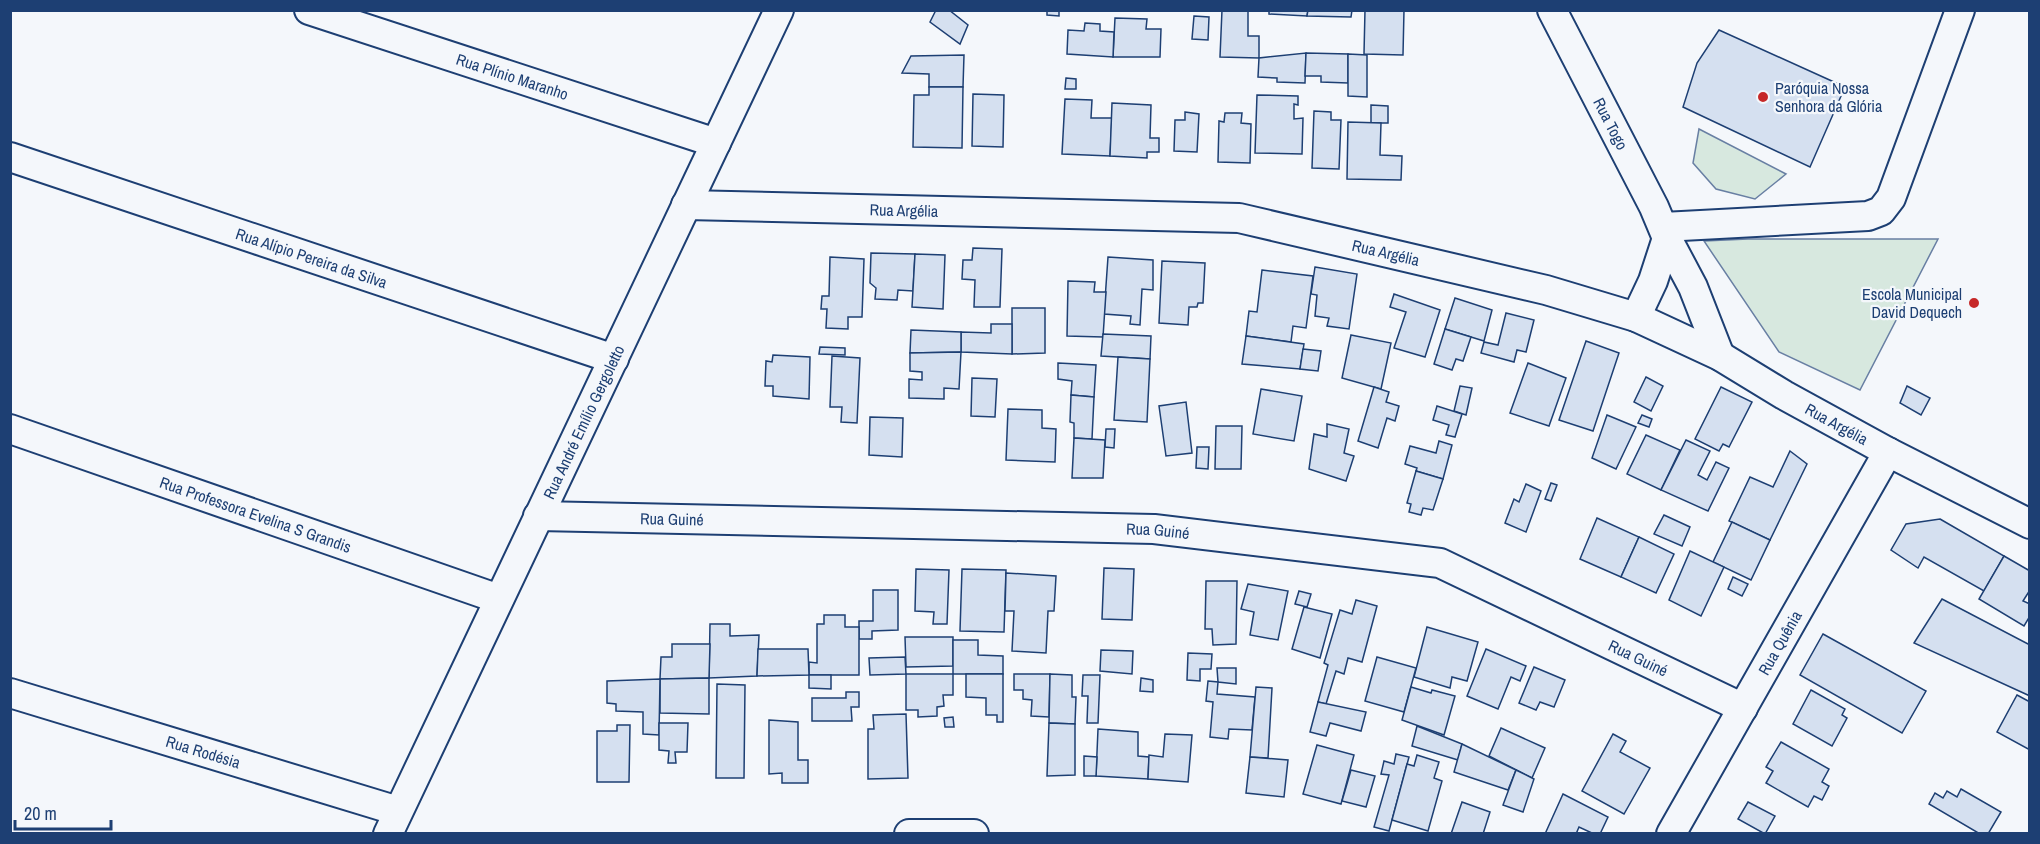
<svg xmlns="http://www.w3.org/2000/svg" width="2040" height="844" viewBox="0 0 2040 844" font-family="'Archivo Narrow',sans-serif">
  <rect width="100%" height="100%" fill="#f4f7fb"/>
  <g fill="#d7e8df" stroke="#687fa3" stroke-width="1.5">
    <path d="M 1699,129 L 1786,174 L 1755,199 L 1716,189 L 1693,163 Z"/>
    <path d="M 1748,239 L 1938,239 L 1860,390 L 1779,352 L 1704,241 Z"/>
  </g>
  <g fill="#d5e0f0" stroke="#1d3f73" stroke-width="1.5">
    <path d="M 936,10 L 949,10 L 968,25 L 960,44 L 930,22 Z"/>
    <path d="M 1047,10 L 1059,10 L 1059,16 L 1047,15 Z"/>
    <path d="M 1222,10 L 1248,10 L 1248,36 L 1259,36 L 1259,58 L 1220,57 Z"/>
    <path d="M 1269,10 L 1308,10 L 1307,16 L 1269,14 Z"/>
    <path d="M 1308,10 L 1352,10 L 1351,17 L 1307,16 Z"/>
    <path d="M 1365,10 L 1404,10 L 1403,55 L 1364,54 Z"/>
    <path d="M 1194,16 L 1209,17 L 1208,40 L 1192,39 Z"/>
    <path d="M 1115,18 L 1147,19 L 1146,29 L 1161,29 L 1160,57 L 1113,57 Z"/>
    <path d="M 1085,23 L 1100,24 L 1100,31 L 1114,32 L 1113,57 L 1067,54 L 1068,30 L 1084,31 Z"/>
    <path d="M 1719,30 L 1845,87 L 1810,167 L 1683,107 L 1697,63 Z"/>
    <path d="M 1306,53 L 1305,83 L 1277,82 L 1277,78 L 1258,77 L 1259,58 Z"/>
    <path d="M 1306,53 L 1348,54 L 1348,83 L 1321,82 L 1321,76 L 1305,76 Z"/>
    <path d="M 1348,54 L 1367,55 L 1367,97 L 1348,96 Z"/>
    <path d="M 964,55 L 963,87 L 929,87 L 929,74 L 902,73 L 911,56 Z"/>
    <path d="M 1066,78 L 1076,79 L 1076,89 L 1065,89 Z"/>
    <path d="M 929,87 L 963,87 L 962,148 L 913,147 L 914,95 L 929,95 Z"/>
    <path d="M 973,94 L 1004,95 L 1003,147 L 972,146 Z"/>
    <path d="M 1257,95 L 1298,96 L 1298,105 L 1294,104 L 1294,119 L 1303,118 L 1302,154 L 1255,153 Z"/>
    <path d="M 1065,99 L 1092,100 L 1091,118 L 1112,118 L 1110,156 L 1062,154 Z"/>
    <path d="M 1112,103 L 1151,105 L 1150,138 L 1159,138 L 1159,152 L 1147,152 L 1147,158 L 1110,156 Z"/>
    <path d="M 1371,105 L 1388,106 L 1388,123 L 1371,123 Z"/>
    <path d="M 1314,111 L 1331,112 L 1331,120 L 1341,120 L 1339,169 L 1312,168 Z"/>
    <path d="M 1185,112 L 1199,114 L 1197,152 L 1174,151 L 1175,120 L 1185,120 Z"/>
    <path d="M 1225,113 L 1242,113 L 1241,123 L 1251,124 L 1250,163 L 1218,162 L 1219,121 L 1224,122 Z"/>
    <path d="M 1348,122 L 1381,123 L 1380,155 L 1402,156 L 1401,180 L 1347,179 Z"/>
    <path d="M 973,248 L 1002,249 L 1000,307 L 974,307 L 975,280 L 962,279 L 963,260 L 972,260 Z"/>
    <path d="M 871,253 L 915,254 L 913,291 L 898,290 L 897,300 L 875,299 L 876,288 L 870,283 Z"/>
    <path d="M 915,254 L 945,255 L 943,309 L 912,307 Z"/>
    <path d="M 830,257 L 864,259 L 862,317 L 848,317 L 848,329 L 826,328 L 827,309 L 821,309 L 822,296 L 829,296 Z"/>
    <path d="M 1108,257 L 1153,260 L 1153,290 L 1142,289 L 1140,325 L 1130,324 L 1131,316 L 1104,314 Z"/>
    <path d="M 1162,261 L 1205,263 L 1203,303 L 1198,303 L 1197,307 L 1189,307 L 1188,325 L 1159,323 Z"/>
    <path d="M 1315,267 L 1357,274 L 1349,329 L 1327,326 L 1329,318 L 1315,316 L 1317,295 L 1311,294 Z"/>
    <path d="M 1262,270 L 1313,276 L 1306,328 L 1293,326 L 1291,342 L 1246,336 L 1249,311 L 1257,312 Z"/>
    <path d="M 1068,281 L 1095,282 L 1094,292 L 1106,292 L 1103,337 L 1067,336 Z"/>
    <path d="M 1394,294 L 1440,310 L 1425,357 L 1394,348 L 1406,312 L 1390,307 Z"/>
    <path d="M 1455,298 L 1492,310 L 1484,341 L 1445,329 Z"/>
    <path d="M 1012,308 L 1045,308 L 1045,353 L 1012,354 Z"/>
    <path d="M 1506,313 L 1534,320 L 1526,352 L 1517,350 L 1514,362 L 1481,353 L 1484,342 L 1498,345 Z"/>
    <path d="M 991,324 L 1012,324 L 1012,354 L 961,352 L 961,332 L 991,333 Z"/>
    <path d="M 1445,329 L 1471,337 L 1463,361 L 1456,359 L 1452,370 L 1434,364 Z"/>
    <path d="M 911,330 L 961,332 L 961,352 L 910,353 Z"/>
    <path d="M 1103,334 L 1151,336 L 1150,359 L 1101,356 Z"/>
    <path d="M 1351,335 L 1391,343 L 1381,389 L 1342,378 Z"/>
    <path d="M 1246,336 L 1304,344 L 1300,369 L 1242,364 Z"/>
    <path d="M 1586,341 L 1619,353 L 1593,431 L 1559,420 Z"/>
    <path d="M 820,347 L 845,348 L 845,355 L 819,354 Z"/>
    <path d="M 1303,349 L 1321,351 L 1318,371 L 1300,369 Z"/>
    <path d="M 961,352 L 959,389 L 944,388 L 944,399 L 909,398 L 909,379 L 922,380 L 922,372 L 910,371 L 910,353 Z"/>
    <path d="M 773,355 L 810,357 L 809,399 L 773,396 L 773,386 L 765,386 L 766,361 L 772,362 Z"/>
    <path d="M 832,356 L 860,358 L 857,423 L 841,422 L 842,407 L 830,407 Z"/>
    <path d="M 1118,357 L 1150,359 L 1147,422 L 1114,420 Z"/>
    <path d="M 1058,363 L 1096,365 L 1094,397 L 1071,395 L 1072,381 L 1058,379 Z"/>
    <path d="M 1528,363 L 1566,378 L 1549,426 L 1510,413 Z"/>
    <path d="M 1646,377 L 1663,386 L 1651,411 L 1634,402 Z"/>
    <path d="M 972,378 L 997,379 L 995,417 L 971,416 Z"/>
    <path d="M 1460,386 L 1472,388 L 1466,415 L 1454,411 Z"/>
    <path d="M 1907,386 L 1930,398 L 1921,415 L 1900,403 Z"/>
    <path d="M 1374,387 L 1389,392 L 1386,402 L 1399,406 L 1395,421 L 1387,418 L 1378,448 L 1358,441 Z"/>
    <path d="M 1721,387 L 1752,402 L 1729,447 L 1723,444 L 1719,451 L 1695,439 Z"/>
    <path d="M 1261,389 L 1302,396 L 1294,441 L 1253,434 Z"/>
    <path d="M 1071,395 L 1094,397 L 1092,439 L 1074,438 L 1074,423 L 1070,422 Z"/>
    <path d="M 1186,402 L 1192,453 L 1166,456 L 1159,406 Z"/>
    <path d="M 1437,406 L 1462,414 L 1455,437 L 1446,435 L 1449,425 L 1433,420 Z"/>
    <path d="M 1008,409 L 1042,410 L 1042,428 L 1056,429 L 1055,462 L 1006,460 Z"/>
    <path d="M 1607,415 L 1636,427 L 1616,469 L 1592,458 Z"/>
    <path d="M 1642,415 L 1652,419 L 1649,427 L 1638,423 Z"/>
    <path d="M 870,417 L 903,418 L 902,457 L 869,455 Z"/>
    <path d="M 1327,424 L 1349,429 L 1344,453 L 1354,456 L 1346,481 L 1309,469 L 1314,434 L 1327,437 Z"/>
    <path d="M 1216,426 L 1242,426 L 1241,469 L 1215,469 Z"/>
    <path d="M 1106,429 L 1115,429 L 1114,448 L 1105,447 Z"/>
    <path d="M 1646,435 L 1680,450 L 1661,490 L 1627,474 Z"/>
    <path d="M 1074,438 L 1105,440 L 1103,478 L 1072,478 Z"/>
    <path d="M 1686,440 L 1710,451 L 1698,475 L 1707,480 L 1716,462 L 1729,468 L 1708,511 L 1661,490 Z"/>
    <path d="M 1439,441 L 1452,445 L 1443,479 L 1416,471 L 1417,468 L 1405,464 L 1410,446 L 1436,453 Z"/>
    <path d="M 1197,447 L 1209,447 L 1208,469 L 1196,468 Z"/>
    <path d="M 1790,451 L 1807,464 L 1770,540 L 1729,521 L 1750,477 L 1773,487 Z"/>
    <path d="M 1416,471 L 1443,479 L 1433,510 L 1423,508 L 1421,515 L 1409,512 L 1411,504 L 1407,503 Z"/>
    <path d="M 1551,483 L 1557,485 L 1551,501 L 1545,499 Z"/>
    <path d="M 1526,484 L 1541,491 L 1526,532 L 1505,523 L 1514,499 L 1519,502 Z"/>
    <path d="M 1664,515 L 1690,527 L 1682,546 L 1654,534 Z"/>
    <path d="M 1597,518 L 1639,537 L 1621,577 L 1580,559 Z"/>
    <path d="M 1940,519 L 2004,556 L 1984,591 L 1924,557 L 1918,568 L 1891,550 L 1906,524 Z"/>
    <path d="M 1732,522 L 1770,540 L 1751,580 L 1713,562 Z"/>
    <path d="M 1639,537 L 1674,554 L 1656,593 L 1621,577 Z"/>
    <path d="M 1690,551 L 1724,567 L 1701,616 L 1669,600 Z"/>
    <path d="M 2004,556 L 2030,571 L 2030,590 L 2023,601 L 2030,604 L 2030,616 L 2024,626 L 1979,599 Z"/>
    <path d="M 1104,568 L 1134,569 L 1132,620 L 1102,619 Z"/>
    <path d="M 916,569 L 949,570 L 947,624 L 933,624 L 934,612 L 915,611 Z"/>
    <path d="M 962,569 L 1006,570 L 1004,632 L 960,631 Z"/>
    <path d="M 1006,573 L 1056,576 L 1054,611 L 1048,611 L 1046,653 L 1012,651 L 1014,611 L 1005,611 Z"/>
    <path d="M 1733,577 L 1748,584 L 1742,596 L 1728,589 Z"/>
    <path d="M 1206,581 L 1237,581 L 1236,644 L 1213,645 L 1212,629 L 1205,629 Z"/>
    <path d="M 1248,584 L 1288,591 L 1278,640 L 1250,635 L 1254,612 L 1241,609 Z"/>
    <path d="M 873,590 L 898,590 L 898,630 L 872,631 L 872,639 L 859,639 L 859,621 L 873,621 Z"/>
    <path d="M 1299,591 L 1311,594 L 1307,607 L 1295,604 Z"/>
    <path d="M 1942,599 L 2030,645 L 2030,696 L 1914,643 Z"/>
    <path d="M 1356,600 L 1377,606 L 1362,662 L 1348,658 L 1344,674 L 1336,671 L 1326,704 L 1318,702 L 1328,665 L 1324,663 L 1340,610 L 1352,614 Z"/>
    <path d="M 1304,607 L 1332,614 L 1320,658 L 1292,649 Z"/>
    <path d="M 824,615 L 845,615 L 845,627 L 859,627 L 859,675 L 809,675 L 809,662 L 817,663 L 817,624 L 824,624 Z"/>
    <path d="M 710,624 L 730,624 L 730,636 L 759,635 L 757,676 L 709,678 Z"/>
    <path d="M 1427,627 L 1478,642 L 1467,681 L 1452,677 L 1450,688 L 1414,677 Z"/>
    <path d="M 1823,634 L 1926,691 L 1902,733 L 1800,675 Z"/>
    <path d="M 905,637 L 953,637 L 953,666 L 906,667 Z"/>
    <path d="M 953,640 L 978,640 L 978,655 L 1003,656 L 1003,674 L 953,674 Z"/>
    <path d="M 672,644 L 710,644 L 709,678 L 660,679 L 661,657 L 672,657 Z"/>
    <path d="M 758,649 L 808,649 L 809,675 L 757,676 Z"/>
    <path d="M 1486,649 L 1526,666 L 1520,681 L 1511,677 L 1498,709 L 1467,696 Z"/>
    <path d="M 1101,650 L 1133,651 L 1132,674 L 1100,671 Z"/>
    <path d="M 1188,653 L 1212,654 L 1211,669 L 1200,669 L 1200,681 L 1187,680 Z"/>
    <path d="M 905,657 L 906,674 L 870,675 L 869,658 Z"/>
    <path d="M 1377,657 L 1416,668 L 1404,712 L 1365,701 Z"/>
    <path d="M 1534,667 L 1565,680 L 1554,707 L 1540,702 L 1536,710 L 1519,703 Z"/>
    <path d="M 1217,668 L 1236,668 L 1236,684 L 1218,682 Z"/>
    <path d="M 906,674 L 953,674 L 953,695 L 943,695 L 944,706 L 937,707 L 937,716 L 918,717 L 918,710 L 906,710 Z"/>
    <path d="M 966,674 L 1003,674 L 1003,722 L 997,722 L 997,715 L 986,715 L 986,698 L 966,697 Z"/>
    <path d="M 1014,674 L 1050,674 L 1049,717 L 1031,716 L 1032,700 L 1023,699 L 1023,690 L 1014,690 Z"/>
    <path d="M 1050,674 L 1072,675 L 1072,697 L 1076,697 L 1075,724 L 1049,723 Z"/>
    <path d="M 809,675 L 831,675 L 831,689 L 809,688 Z"/>
    <path d="M 1083,675 L 1100,675 L 1098,723 L 1087,723 L 1088,696 L 1082,696 Z"/>
    <path d="M 709,678 L 709,714 L 660,713 L 660,679 Z"/>
    <path d="M 1141,678 L 1153,680 L 1153,692 L 1140,691 Z"/>
    <path d="M 660,679 L 659,735 L 643,734 L 643,712 L 616,711 L 616,704 L 607,703 L 607,681 Z"/>
    <path d="M 1208,681 L 1218,682 L 1217,694 L 1255,697 L 1252,730 L 1229,729 L 1228,739 L 1210,737 L 1213,702 L 1206,701 Z"/>
    <path d="M 717,684 L 745,685 L 744,778 L 716,778 Z"/>
    <path d="M 1256,687 L 1272,688 L 1268,758 L 1250,757 Z"/>
    <path d="M 1411,687 L 1431,693 L 1432,690 L 1455,696 L 1444,735 L 1402,720 Z"/>
    <path d="M 1811,690 L 1845,709 L 1842,715 L 1847,718 L 1832,746 L 1793,724 Z"/>
    <path d="M 846,692 L 859,692 L 859,707 L 851,707 L 852,721 L 812,721 L 812,698 L 846,698 Z"/>
    <path d="M 2017,695 L 2030,702 L 2030,750 L 1997,732 Z"/>
    <path d="M 1318,702 L 1366,712 L 1361,731 L 1330,723 L 1326,736 L 1310,732 Z"/>
    <path d="M 906,714 L 908,778 L 868,779 L 868,729 L 874,729 L 873,715 Z"/>
    <path d="M 953,717 L 954,727 L 945,727 L 944,718 Z"/>
    <path d="M 769,720 L 798,722 L 798,760 L 808,760 L 808,783 L 782,783 L 782,773 L 769,774 Z"/>
    <path d="M 659,723 L 688,723 L 687,752 L 675,752 L 676,763 L 668,763 L 669,751 L 659,750 Z"/>
    <path d="M 1049,723 L 1075,724 L 1075,775 L 1047,776 Z"/>
    <path d="M 617,725 L 630,725 L 629,782 L 597,782 L 597,731 L 617,731 Z"/>
    <path d="M 1417,726 L 1462,744 L 1458,760 L 1412,746 Z"/>
    <path d="M 1501,728 L 1545,748 L 1532,778 L 1489,756 Z"/>
    <path d="M 1098,729 L 1138,732 L 1138,756 L 1149,757 L 1148,779 L 1096,776 Z"/>
    <path d="M 1165,734 L 1192,735 L 1188,782 L 1148,779 L 1149,755 L 1163,757 Z"/>
    <path d="M 1613,734 L 1626,741 L 1620,752 L 1650,768 L 1624,814 L 1582,791 Z"/>
    <path d="M 1781,742 L 1829,769 L 1822,782 L 1829,786 L 1822,800 L 1814,796 L 1808,807 L 1766,783 L 1773,771 L 1766,767 Z"/>
    <path d="M 1462,744 L 1516,770 L 1508,790 L 1454,772 Z"/>
    <path d="M 1317,745 L 1354,755 L 1341,804 L 1303,794 Z"/>
    <path d="M 1396,754 L 1409,757 L 1389,831 L 1374,827 L 1389,775 L 1381,774 L 1384,761 L 1394,764 Z"/>
    <path d="M 1417,755 L 1439,762 L 1434,778 L 1442,781 L 1428,831 L 1392,820 L 1407,764 L 1414,766 Z"/>
    <path d="M 1084,756 L 1097,757 L 1096,776 L 1084,776 Z"/>
    <path d="M 1250,757 L 1288,760 L 1284,797 L 1246,793 Z"/>
    <path d="M 1351,770 L 1375,776 L 1366,807 L 1342,801 Z"/>
    <path d="M 1516,770 L 1534,779 L 1523,812 L 1503,805 Z"/>
    <path d="M 1961,789 L 2001,812 L 1988,834 L 1980,834 L 1929,804 L 1935,793 L 1943,798 L 1947,791 L 1957,797 Z"/>
    <path d="M 1563,794 L 1608,817 L 1600,834 L 1594,834 L 1579,827 L 1576,834 L 1545,834 Z"/>
    <path d="M 1462,802 L 1490,812 L 1483,834 L 1451,834 Z"/>
    <path d="M 1748,802 L 1775,816 L 1765,834 L 1738,819 Z"/>
  </g>
  <g fill="none" stroke-linecap="round" stroke-linejoin="round">
    <g stroke="#1d3f73" stroke-width="32">
      <g id="street">
        <path id="s1" d="M 309,10 L 716,143"/>
        <path id="s2" d="M 1552,10 L 1654,207 L 1667,238 L 1693,287 L 1720,356"/>
        <path id="s3" d="M 10,157 L 614,359"/>
        <path id="s4" d="M 686,205 L 1239,218 L 1546,290 L 1636,317 L 1720,356 L 1784,395 L 1888,452 L 2030,524"/>
        <path d="M 1663,227 L 1868,216 L 1881,211 L 1891,198 L 1960,10"/>
        <path d="M 1636,317 L 1653,281 L 1667,238"/>
        <path id="s5" d="M 10,429 L 499,599"/>
        <path id="s6" d="M 538,516 L 1154,529 L 1440,563 L 1743,708"/>
        <path id="s7" d="M 10,693 L 398,811"/>
        <path id="s8" d="M 388,834 L 779,10"/>
        <path d="M 909,834 L 974,834"/>
        <path id="s9" d="M 1671,834 L 1888,452"/>
      </g>
    </g>
    <use href="#street" stroke="#f4f7fb" stroke-width="28"/>
  </g>
  <g fill="#c62828" stroke="#f4f7fb" stroke-width="2">
    <circle cx="1763" cy="97" r="6"/>
    <circle cx="1974" cy="303" r="6"/>
  </g>
  <g text-anchor="middle" dominant-baseline="central" stroke-width="4.5" stroke-linejoin="round" paint-order="stroke">
    <g font-size="16" fill="#1d3f73" stroke="#f4f7fb">
      <text stroke="none"><textPath href="#s1" startOffset="214">Rua Plínio Maranho</textPath></text>
      <text stroke="none"><textPath href="#s2" startOffset="128">Rua Togo</textPath></text>
      <text stroke="none"><textPath href="#s4" startOffset="218">Rua Argélia</textPath></text>
      <text stroke="none"><textPath href="#s4" startOffset="704">Rua Argélia</textPath></text>
      <text stroke="none"><textPath href="#s3" startOffset="318">Rua Alípio Pereira da Silva</textPath></text>
      <text stroke="none"><textPath href="#s8" startOffset="456">Rua André Emílio Gergoletto</textPath></text>
      <text stroke="none"><textPath href="#s4" startOffset="1190">Rua Argélia</textPath></text>
      <text stroke="none"><textPath href="#s5" startOffset="260">Rua Professora Evelina S Grandis</textPath></text>
      <text stroke="none"><textPath href="#s6" startOffset="134">Rua Guiné</textPath></text>
      <text stroke="none"><textPath href="#s6" startOffset="620">Rua Guiné</textPath></text>
      <text stroke="none"><textPath href="#s9" startOffset="220">Rua Quênia</textPath></text>
      <text stroke="none"><textPath href="#s6" startOffset="1124">Rua Guiné</textPath></text>
      <text stroke="none"><textPath href="#s7" startOffset="202">Rua Rodésia</textPath></text>
    </g>
    <g font-size="16" fill="#1d3f73" stroke="#f4f7fb" text-anchor="start">
      <text x="1775" y="88">Paróquia Nossa<tspan x="1775" dy="18">Senhora da Glória</tspan></text>
      <text x="1962" y="294" text-anchor="end">Escola Municipal<tspan x="1962" dy="18">David Dequech</tspan></text>
    </g>
  </g>
  <rect width="2040" height="844" fill="none" stroke="#1d3f73" stroke-width="24"/>
  <path d="M15 820v9h96v-9" fill="none" stroke="#1d3f73" stroke-width="3"/>
  <text x="24" y="820" font-size="18" fill="#1d3f73" stroke="#f4f7fb" stroke-width="4.5" paint-order="stroke">20 m</text>
</svg>
